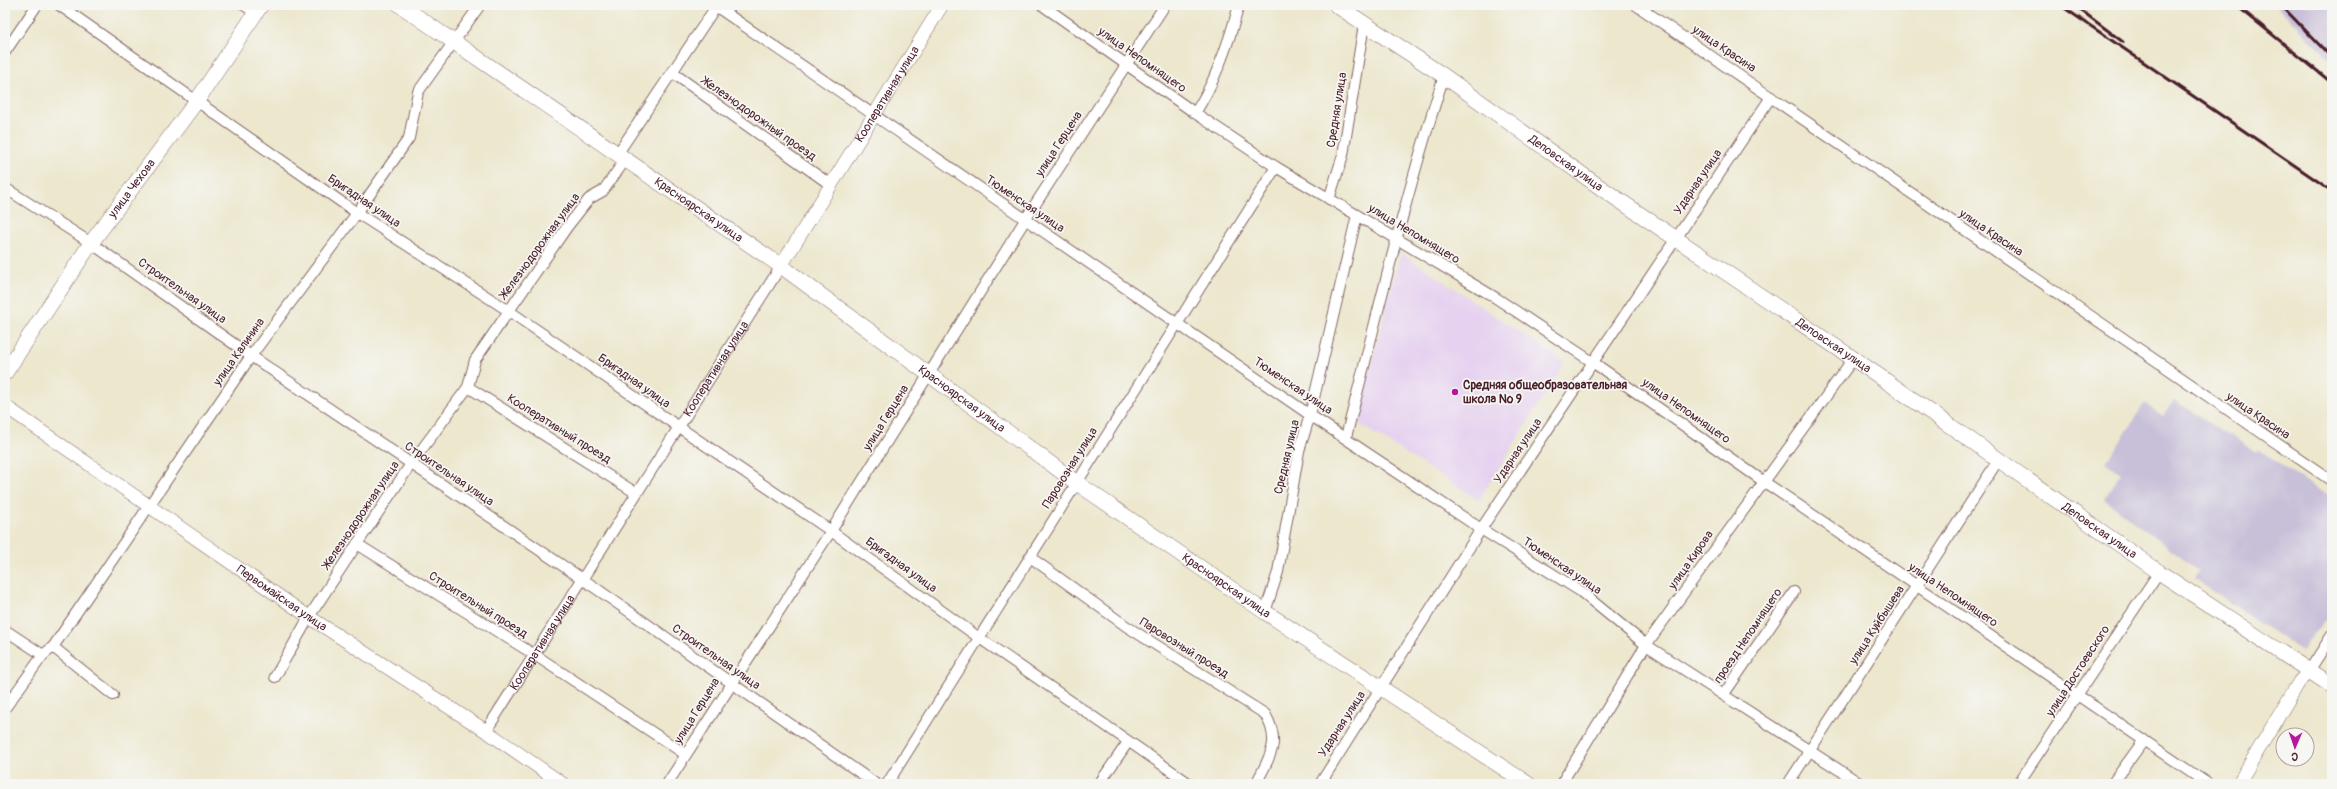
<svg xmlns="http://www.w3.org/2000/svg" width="2337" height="789" viewBox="0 0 2337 789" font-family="Pangolin,sans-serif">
  <rect width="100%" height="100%" fill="#f6f6f2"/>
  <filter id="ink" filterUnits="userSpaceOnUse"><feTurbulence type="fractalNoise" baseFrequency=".025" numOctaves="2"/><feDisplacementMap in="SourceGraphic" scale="8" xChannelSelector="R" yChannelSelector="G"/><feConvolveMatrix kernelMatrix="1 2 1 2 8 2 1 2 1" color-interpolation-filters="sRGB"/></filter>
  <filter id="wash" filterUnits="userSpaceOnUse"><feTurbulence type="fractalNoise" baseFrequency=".012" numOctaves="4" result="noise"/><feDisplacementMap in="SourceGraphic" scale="16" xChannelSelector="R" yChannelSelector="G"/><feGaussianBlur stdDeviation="0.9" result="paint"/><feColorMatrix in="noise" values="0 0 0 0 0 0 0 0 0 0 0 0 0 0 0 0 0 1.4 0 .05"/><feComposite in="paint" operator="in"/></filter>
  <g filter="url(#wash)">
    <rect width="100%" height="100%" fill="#ece7cd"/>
    <path fill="#e6d2f0" d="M 1401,253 L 1565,362 L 1479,500 L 1356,422 Z"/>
    <g fill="#c8bfd8">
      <path d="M 2276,5 L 2332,5 L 2332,61 Z"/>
      <path d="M 2174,400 L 2256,452 L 2258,449 L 2332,499 L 2332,611 L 2302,651 L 2193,578 L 2199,570 L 2104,499 L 2121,473 L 2106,463 L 2145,404 L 2163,416 Z"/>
    </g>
  </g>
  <g filter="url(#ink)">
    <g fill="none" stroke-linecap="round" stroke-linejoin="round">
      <g stroke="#836564" stroke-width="12">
        <g id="minor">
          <path d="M 59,5 L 357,213 L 509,311 L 831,531 L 978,637 L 1190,784"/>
          <path d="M 244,5 L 256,13"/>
          <path d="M 714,5 L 1310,415 L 1481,529 L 1580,591 L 1646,645 L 1861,784"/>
          <path d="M 1042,5 L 1195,113 L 1276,167 L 1496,298 L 1594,363 L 1763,481 L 2208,784"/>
          <path d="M 1636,5 L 2332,481"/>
          <path d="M 5,52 L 37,5"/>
          <path d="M 673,73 L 831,185"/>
          <path d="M 1195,113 C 1216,81 1229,42 1239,5"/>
          <path d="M 618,153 L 717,5"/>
          <path d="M 5,188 L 91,243 L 251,356 L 584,580 L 876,784"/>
          <path d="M 1329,199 L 1343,155 L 1364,24"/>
          <path d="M 468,387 L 636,493"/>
          <path d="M 1346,437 C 1377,317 1405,195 1444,76"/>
          <path d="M 357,544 L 535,655 L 685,754"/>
          <path d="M 1030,557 L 1126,626 L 1265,714 C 1282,743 1269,757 1256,784"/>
          <path d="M 1265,612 L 1278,572 L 1299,451 L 1310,415 L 1357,215"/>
          <path d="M 5,630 L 43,655"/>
          <path d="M 53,647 L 113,695"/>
          <path d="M 2309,671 L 2332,635"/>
          <path d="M 275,677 L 309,617 L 357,544 L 411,464 L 468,387 L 475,360 L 567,227 L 589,199 L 603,191 L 626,159"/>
          <path d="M 1724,694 L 1794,592"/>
          <path d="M 5,708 L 43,655 L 53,647 L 251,356 L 357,213 L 409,138 L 418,92 L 480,5"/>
          <path id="s1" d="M 486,731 L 781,266"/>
          <path d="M 667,784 L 831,531 L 1025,220 L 1165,5"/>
          <path d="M 887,784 L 1276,167"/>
          <path d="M 1099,784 L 1128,742"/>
          <path d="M 1320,784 L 1481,529 L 1771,97"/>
          <path d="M 1561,784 L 1646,645 L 1853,359"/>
          <path d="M 1788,784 L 1999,459"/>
          <path d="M 2018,784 L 2159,572"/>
          <path d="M 2112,784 L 2144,740"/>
        </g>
      </g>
      <g stroke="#836564" stroke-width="14">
        <g id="tertiary">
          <path id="s2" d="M 781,266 L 942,5"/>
          <path id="s3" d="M 5,406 L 309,617 L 486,731 L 563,784"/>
          <path d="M 2238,784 L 2299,682 L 2309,671"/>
        </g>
      </g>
      <g stroke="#836564" stroke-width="16">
        <g id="secondary">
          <path id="s4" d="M 400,5 L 781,266 L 1077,483 L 1265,612 L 1528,784"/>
          <path id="s5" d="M 1336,5 L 1444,76 L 1604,190 L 1879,376 L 2159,572 L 2332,686"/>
          <path id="s6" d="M 5,373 L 91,243 L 196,102 L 261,5"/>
        </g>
      </g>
      <use href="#minor" stroke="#fff" stroke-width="10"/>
      <use href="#tertiary" stroke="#fff" stroke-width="13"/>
      <use href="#secondary" stroke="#fff" stroke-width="15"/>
      <g stroke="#4a1f2b" stroke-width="3">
        <path d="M 2060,5 L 2332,191"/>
        <path d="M 2074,5 L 2123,42"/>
        <path d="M 2236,5 L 2332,83"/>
        <path d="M 2281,5 L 2332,58"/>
      </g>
    </g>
  </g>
  <circle fill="#b5179e" stroke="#f6f6f2" stroke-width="1.5" cx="1455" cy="392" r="4"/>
  <g text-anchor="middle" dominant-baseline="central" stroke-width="3.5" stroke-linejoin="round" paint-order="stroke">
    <g font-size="12" fill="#4a1f2b" stroke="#f6f6f2">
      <text transform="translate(1724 49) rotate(34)">улица Красина</text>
      <text transform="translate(1142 60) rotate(35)">улица Непомнящего</text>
      <text stroke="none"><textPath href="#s2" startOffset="202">Кооперативная улица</textPath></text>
      <text transform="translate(1337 110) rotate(-81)">Средняя улица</text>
      <text transform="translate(759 119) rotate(35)">Железнодорожный проезд</text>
      <text transform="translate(1059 144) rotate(-57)">улица Герцена</text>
      <text stroke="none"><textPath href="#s5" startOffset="279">Деповская улица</textPath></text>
      <text transform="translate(1698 182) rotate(-56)">Ударная улица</text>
      <text stroke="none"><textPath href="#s6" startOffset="224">улица Чехова</textPath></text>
      <text transform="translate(364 201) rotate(34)">Бригадная улица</text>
      <text transform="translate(1025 204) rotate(34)">Тюменская улица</text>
      <text stroke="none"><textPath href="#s4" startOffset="362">Красноярская улица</textPath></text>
      <text transform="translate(1991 233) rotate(34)">улица Красина</text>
      <text transform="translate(1414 234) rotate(31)">улица Непомнящего</text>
      <text transform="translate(540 246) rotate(-54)">Железнодорожная улица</text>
      <text transform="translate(182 291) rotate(35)">Строительная улица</text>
      <text stroke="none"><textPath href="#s5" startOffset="603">Деповская улица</textPath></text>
      <text transform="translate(239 352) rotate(-55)">улица Калинина</text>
      <text stroke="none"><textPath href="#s1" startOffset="429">Кооперативная улица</textPath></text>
      <text transform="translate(634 381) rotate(35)">Бригадная улица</text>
      <text transform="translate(1293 386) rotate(34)">Тюменская улица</text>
      <text stroke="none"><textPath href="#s4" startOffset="686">Красноярская улица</textPath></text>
      <text transform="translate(1686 411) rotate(35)">улица Непомнящего</text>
      <text transform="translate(2258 416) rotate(34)">улица Красина</text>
      <text transform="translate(886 418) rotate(-58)">улица Герцена</text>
      <text transform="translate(559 429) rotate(32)">Кооперативный проезд</text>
      <text transform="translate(1518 451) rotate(-56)">Ударная улица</text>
      <text transform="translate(1287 457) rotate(-77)">Средняя улица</text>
      <text transform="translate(1070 468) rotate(-58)">Паровозная улица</text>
      <text transform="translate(449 474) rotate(34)">Строительная улица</text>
      <text transform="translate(361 515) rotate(-56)">Железнодорожная улица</text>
      <text stroke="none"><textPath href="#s5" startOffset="927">Деповская улица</textPath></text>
      <text transform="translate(1691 560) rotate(-55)">улица Кирова</text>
      <text transform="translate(901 565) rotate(36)">Бригадная улица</text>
      <text transform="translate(1562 566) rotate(34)">Тюменская улица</text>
      <text stroke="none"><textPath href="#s4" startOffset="1010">Красноярская улица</textPath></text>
      <text transform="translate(1953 595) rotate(34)">улица Непомнящего</text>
      <text stroke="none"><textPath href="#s3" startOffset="337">Первомайская улица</textPath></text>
      <text transform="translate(478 605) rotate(32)">Строительный проезд</text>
      <text transform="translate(1877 625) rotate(-57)">улица Куйбышева</text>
      <text transform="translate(1748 636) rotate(-56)">проезд Непомнящего</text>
      <text stroke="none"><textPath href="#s1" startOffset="105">Кооперативная улица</textPath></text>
      <text transform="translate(1184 648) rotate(32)">Паровозный проезд</text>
      <text transform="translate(716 657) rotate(35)">Строительная улица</text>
      <text transform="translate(2078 671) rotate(-57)">улица Достоевского</text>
      <text transform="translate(697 711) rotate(-58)">улица Герцена</text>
      <text transform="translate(1342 724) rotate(-57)">Ударная улица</text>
    </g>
    <g font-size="12" font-weight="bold" fill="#4a1f2b" stroke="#f6f6f2" text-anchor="start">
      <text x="1463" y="385">Средняя общеобразовательная<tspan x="1463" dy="14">школа № 9</tspan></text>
    </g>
  </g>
  <rect width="2337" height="789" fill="none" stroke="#f6f6f2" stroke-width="20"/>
  <g transform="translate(2295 747) rotate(182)"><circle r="19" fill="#f6f6f2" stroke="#b1a0a2"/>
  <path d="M0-3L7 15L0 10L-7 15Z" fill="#b5179e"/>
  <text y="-6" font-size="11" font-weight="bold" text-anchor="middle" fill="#4a1f2b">С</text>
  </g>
</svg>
